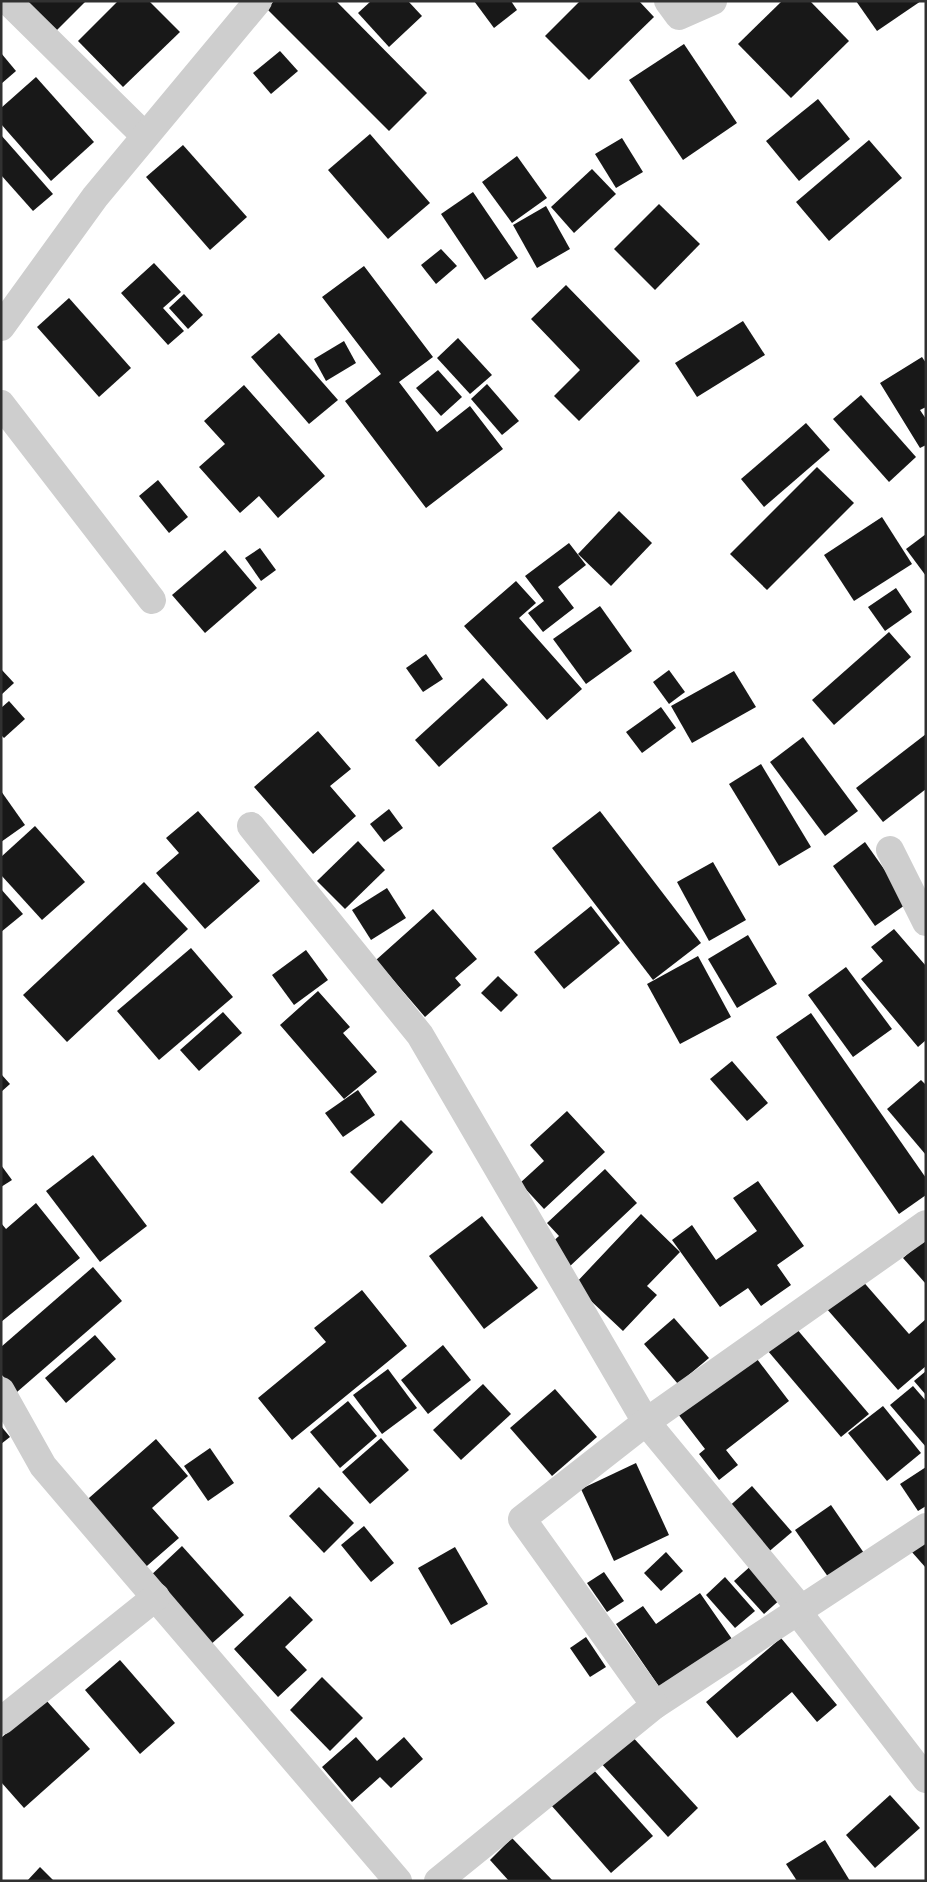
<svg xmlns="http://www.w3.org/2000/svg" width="927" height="1882" viewBox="0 0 927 1882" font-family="'Golos Text',sans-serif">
  <rect width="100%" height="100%" fill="#fff"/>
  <g fill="#181818">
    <path d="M 23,1 L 86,1 L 54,33 Z"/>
    <path d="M 118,1 L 149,1 L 180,32 L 123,87 L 78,41 Z"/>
    <path d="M 274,1 L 336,1 L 427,93 L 389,131 L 267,9 Z"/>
    <path d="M 371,1 L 408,1 L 422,16 L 389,47 L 358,13 Z"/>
    <path d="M 474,1 L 511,1 L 517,10 L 494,28 Z"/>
    <path d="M 580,1 L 639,1 L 654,17 L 589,80 L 545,36 Z"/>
    <path d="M 782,1 L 810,1 L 849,41 L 791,98 L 738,44 Z"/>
    <path d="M 856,1 L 921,1 L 877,31 Z"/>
    <path d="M 684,44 L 737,123 L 683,160 L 629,80 Z"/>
    <path d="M 280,51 L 298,71 L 271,94 L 253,73 Z"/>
    <path d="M 1,53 L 16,71 L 1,84 Z"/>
    <path d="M 36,77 L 94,142 L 51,181 L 1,124 L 1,108 Z"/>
    <path d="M 818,99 L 850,139 L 799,181 L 766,141 Z"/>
    <path d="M 370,134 L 430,203 L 388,239 L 328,170 Z"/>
    <path d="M 1,135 L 53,194 L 33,211 L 1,175 Z"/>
    <path d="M 622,138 L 643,172 L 616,188 L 595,154 Z"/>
    <path d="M 869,140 L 902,178 L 829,241 L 796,202 Z"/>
    <path d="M 183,145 L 247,217 L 210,250 L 146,177 Z"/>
    <path d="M 517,156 L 547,198 L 512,223 L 482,182 Z"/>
    <path d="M 592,169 L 616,194 L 574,233 L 551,207 Z"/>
    <path d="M 473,192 L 518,258 L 485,280 L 441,214 Z"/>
    <path d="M 659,204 L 700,244 L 655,290 L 614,249 Z"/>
    <path d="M 546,206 L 570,249 L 537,268 L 513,225 Z"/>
    <path d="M 441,249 L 457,266 L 436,284 L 421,265 Z"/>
    <path d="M 154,263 L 181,292 L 163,308 L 184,331 L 168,345 L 121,293 Z"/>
    <path d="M 364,266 L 433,357 L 399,382 L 437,432 L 470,406 L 503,449 L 426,508 L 345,401 L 381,374 L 322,297 Z"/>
    <path d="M 566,285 L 640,361 L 579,421 L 554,396 L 580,370 L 531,319 Z"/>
    <path d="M 184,294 L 203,315 L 188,329 L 169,308 Z"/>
    <path d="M 69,298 L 131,368 L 99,397 L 37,327 Z"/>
    <path d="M 743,321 L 765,355 L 697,397 L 675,363 Z"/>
    <path d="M 279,333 L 338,400 L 309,424 L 251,357 Z"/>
    <path d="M 458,338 L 492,375 L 470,394 L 437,358 Z"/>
    <path d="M 344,341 L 356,363 L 326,381 L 314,359 Z"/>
    <path d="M 922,357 L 926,363 L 926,407 L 920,410 L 926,419 L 926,445 L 920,448 L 880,383 Z"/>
    <path d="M 438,370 L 462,397 L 441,416 L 416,388 Z"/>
    <path d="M 487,384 L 519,421 L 502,435 L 471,399 Z"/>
    <path d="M 244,385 L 325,476 L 278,518 L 259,496 L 240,513 L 199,467 L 225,444 L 204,421 Z"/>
    <path d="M 861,395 L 916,457 L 889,482 L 833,419 Z"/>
    <path d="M 806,423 L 830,450 L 764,507 L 741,479 Z"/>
    <path d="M 817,467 L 854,503 L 767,590 L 730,554 Z"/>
    <path d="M 158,480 L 188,517 L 169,533 L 139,496 Z"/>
    <path d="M 619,511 L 652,543 L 611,586 L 578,554 Z"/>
    <path d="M 882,517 L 912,564 L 854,601 L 824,555 Z"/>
    <path d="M 926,534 L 926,576 L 906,549 Z"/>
    <path d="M 569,543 L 586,565 L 558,587 L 574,608 L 543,632 L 528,613 L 544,601 L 525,576 Z"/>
    <path d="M 260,548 L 276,570 L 261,581 L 245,558 Z"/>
    <path d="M 225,550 L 257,588 L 205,633 L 172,595 Z"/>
    <path d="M 516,581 L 536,603 L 519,618 L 582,689 L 547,720 L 464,626 Z"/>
    <path d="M 896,588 L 912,612 L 885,631 L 868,607 Z"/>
    <path d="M 600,606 L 632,651 L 586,684 L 553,639 Z"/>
    <path d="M 889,632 L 911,657 L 834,725 L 812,700 Z"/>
    <path d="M 426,654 L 443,679 L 423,692 L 406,668 Z"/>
    <path d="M 1,669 L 14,683 L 1,695 Z"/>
    <path d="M 669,670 L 685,692 L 669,704 L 653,682 Z"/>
    <path d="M 734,671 L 756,707 L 692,743 L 671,706 Z"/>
    <path d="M 483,678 L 508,705 L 439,767 L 415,740 Z"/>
    <path d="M 9,701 L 25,719 L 4,738 L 1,735 L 1,708 Z"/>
    <path d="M 661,707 L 676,728 L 642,753 L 626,732 Z"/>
    <path d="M 318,731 L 351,769 L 330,786 L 356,816 L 313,854 L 254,787 Z"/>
    <path d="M 926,734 L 926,789 L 883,822 L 856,788 Z"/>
    <path d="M 803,737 L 858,811 L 825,836 L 770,762 Z"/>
    <path d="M 761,764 L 811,847 L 779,866 L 729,784 Z"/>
    <path d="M 1,791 L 25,825 L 1,842 Z"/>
    <path d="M 389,809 L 403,828 L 384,842 L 370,824 Z"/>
    <path d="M 198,811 L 260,881 L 205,929 L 156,873 L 179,853 L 166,838 Z"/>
    <path d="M 600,811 L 701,943 L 653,980 L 552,848 Z"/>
    <path d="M 35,826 L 85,882 L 42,920 L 1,875 L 1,857 Z"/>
    <path d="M 358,841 L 385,870 L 345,909 L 317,881 Z"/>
    <path d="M 865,842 L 908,903 L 875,926 L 833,866 Z"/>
    <path d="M 713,862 L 746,920 L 709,941 L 677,882 Z"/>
    <path d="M 144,882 L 188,929 L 67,1042 L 23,995 Z"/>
    <path d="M 387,888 L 406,918 L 371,940 L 352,910 Z"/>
    <path d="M 1,889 L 23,914 L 1,932 Z"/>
    <path d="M 591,906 L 620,943 L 564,989 L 534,952 Z"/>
    <path d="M 433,909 L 477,959 L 455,978 L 461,985 L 425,1017 L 376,960 Z"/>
    <path d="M 894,929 L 926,966 L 926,1040 L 918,1047 L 861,979 L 883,961 L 871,947 Z"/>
    <path d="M 748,935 L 777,984 L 737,1008 L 708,959 Z"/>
    <path d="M 191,948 L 233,997 L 159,1060 L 117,1011 Z"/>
    <path d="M 306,950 L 328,980 L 294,1005 L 272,975 Z"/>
    <path d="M 698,956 L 731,1017 L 680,1044 L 647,984 Z"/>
    <path d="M 846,967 L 892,1029 L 853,1057 L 808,995 Z"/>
    <path d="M 498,976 L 518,995 L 501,1012 L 481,993 Z"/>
    <path d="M 318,991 L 350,1027 L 343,1033 L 377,1072 L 344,1099 L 280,1025 Z"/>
    <path d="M 223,1012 L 242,1033 L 199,1071 L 180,1050 Z"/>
    <path d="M 811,1013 L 926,1178 L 926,1195 L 899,1214 L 776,1037 Z"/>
    <path d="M 732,1061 L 768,1103 L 747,1121 L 710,1079 Z"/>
    <path d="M 1,1074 L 10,1084 L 1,1092 Z"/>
    <path d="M 921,1080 L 926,1085 L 926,1155 L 887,1109 Z"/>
    <path d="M 358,1090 L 375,1115 L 343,1137 L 325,1113 Z"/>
    <path d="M 567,1111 L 605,1152 L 544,1209 L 520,1183 L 544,1161 L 530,1145 Z"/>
    <path d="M 401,1120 L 433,1152 L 382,1204 L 350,1172 Z"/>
    <path d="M 93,1155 L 147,1226 L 100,1262 L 46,1191 Z"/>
    <path d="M 1,1165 L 12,1180 L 1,1187 Z"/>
    <path d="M 605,1169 L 637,1203 L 568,1268 L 548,1246 L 559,1236 L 547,1223 Z"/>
    <path d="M 758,1181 L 804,1246 L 777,1265 L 791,1285 L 761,1306 L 748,1288 L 720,1307 L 672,1240 L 692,1225 L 716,1260 L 757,1231 L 733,1198 Z"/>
    <path d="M 36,1203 L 80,1258 L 1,1322 L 1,1223 L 6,1229 Z"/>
    <path d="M 641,1214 L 680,1252 L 647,1286 L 657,1295 L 623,1331 L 574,1285 Z"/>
    <path d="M 482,1216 L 538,1288 L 484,1329 L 429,1256 Z"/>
    <path d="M 926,1238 L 926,1284 L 903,1258 Z"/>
    <path d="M 93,1267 L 122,1301 L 17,1392 L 1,1374 L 1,1347 Z"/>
    <path d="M 860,1278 L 909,1334 L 926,1319 L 926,1366 L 898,1390 L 826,1308 Z"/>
    <path d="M 362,1290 L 407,1346 L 292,1440 L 258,1398 L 326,1342 L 314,1328 Z"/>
    <path d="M 674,1318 L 709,1358 L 678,1384 L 644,1344 Z"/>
    <path d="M 790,1321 L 869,1414 L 841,1437 L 762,1344 Z"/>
    <path d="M 95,1335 L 116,1359 L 66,1403 L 45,1378 Z"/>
    <path d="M 443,1345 L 471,1380 L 428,1414 L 401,1380 Z"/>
    <path d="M 754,1355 L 789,1401 L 726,1450 L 738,1465 L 719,1480 L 699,1454 L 705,1449 L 678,1414 Z"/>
    <path d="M 388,1369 L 417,1408 L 382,1434 L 353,1395 Z"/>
    <path d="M 926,1371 L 926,1395 L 914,1381 Z"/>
    <path d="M 483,1384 L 511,1414 L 461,1460 L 433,1430 Z"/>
    <path d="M 913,1386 L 926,1401 L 926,1447 L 890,1405 Z"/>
    <path d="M 555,1389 L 597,1437 L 552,1476 L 510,1428 Z"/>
    <path d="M 348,1401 L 377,1436 L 340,1468 L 310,1432 Z"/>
    <path d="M 883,1406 L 921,1453 L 887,1481 L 848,1433 Z"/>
    <path d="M 1,1426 L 10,1437 L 1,1444 Z"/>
    <path d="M 381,1438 L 409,1470 L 370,1504 L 342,1472 Z"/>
    <path d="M 156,1439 L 188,1476 L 152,1508 L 179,1538 L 140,1572 L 81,1505 Z"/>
    <path d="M 210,1448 L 234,1483 L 208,1501 L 184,1466 Z"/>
    <path d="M 636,1463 L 669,1535 L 614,1561 L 581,1489 Z"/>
    <path d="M 926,1467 L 926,1506 L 918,1511 L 900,1484 Z"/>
    <path d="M 752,1486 L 792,1532 L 766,1554 L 726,1509 Z"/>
    <path d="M 319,1487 L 354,1523 L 324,1553 L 289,1516 Z"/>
    <path d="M 831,1505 L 866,1556 L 831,1581 L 795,1530 Z"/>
    <path d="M 364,1526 L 394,1563 L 371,1582 L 341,1545 Z"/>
    <path d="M 926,1538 L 926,1568 L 911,1551 Z"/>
    <path d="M 182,1546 L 244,1615 L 209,1646 L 148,1578 Z"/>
    <path d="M 455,1547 L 488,1604 L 451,1625 L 418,1568 Z"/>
    <path d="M 666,1552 L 683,1571 L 661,1591 L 644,1573 Z"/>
    <path d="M 753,1564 L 783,1597 L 764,1614 L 734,1581 Z"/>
    <path d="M 604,1572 L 624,1601 L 607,1612 L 587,1583 Z"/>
    <path d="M 725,1577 L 755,1611 L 735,1628 L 706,1595 Z"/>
    <path d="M 700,1593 L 732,1639 L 660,1688 L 616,1624 L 643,1606 L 656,1624 Z"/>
    <path d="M 290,1596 L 313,1620 L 285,1647 L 307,1670 L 278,1697 L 234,1649 Z"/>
    <path d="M 586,1637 L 606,1667 L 590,1677 L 570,1648 Z"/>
    <path d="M 781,1638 L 837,1705 L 817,1722 L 792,1692 L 737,1738 L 706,1702 Z"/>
    <path d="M 120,1660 L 175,1723 L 140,1754 L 85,1690 Z"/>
    <path d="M 322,1677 L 363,1718 L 330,1751 L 290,1710 Z"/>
    <path d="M 45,1699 L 90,1749 L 24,1808 L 1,1782 L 1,1738 Z"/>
    <path d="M 629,1733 L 698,1808 L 668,1837 L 599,1761 Z"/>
    <path d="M 356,1737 L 377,1761 L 404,1737 L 423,1759 L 391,1788 L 380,1777 L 352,1802 L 322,1767 Z"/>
    <path d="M 592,1768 L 653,1836 L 611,1873 L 551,1805 Z"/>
    <path d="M 890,1795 L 920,1828 L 875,1868 L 846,1835 Z"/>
    <path d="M 512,1838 L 553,1881 L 509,1881 L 490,1860 Z"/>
    <path d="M 825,1840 L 850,1881 L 797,1881 L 786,1864 Z"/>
    <path d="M 40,1867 L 54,1881 L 27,1881 Z"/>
  </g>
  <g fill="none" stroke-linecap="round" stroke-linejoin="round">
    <g stroke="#cecece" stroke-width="28">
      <path d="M 8,1 L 145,136"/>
      <path d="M 668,1 L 679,16 L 713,1"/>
      <path d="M 1,327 L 95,197 L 258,1"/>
      <path d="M 1,404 L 152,600"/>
      <path d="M 251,826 L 420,1035 L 646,1422 L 800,1608 L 797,1611 L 926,1779"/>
      <path d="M 890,850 L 926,922"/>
      <path d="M 1,1391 L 43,1466 L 398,1881"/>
      <path d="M 655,1705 L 926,1527"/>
      <path d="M 1,1721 L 156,1597"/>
      <path d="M 438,1881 L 655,1705 L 522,1519 L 646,1422 L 926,1224"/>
    </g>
  </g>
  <rect width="927" height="1882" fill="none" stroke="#313131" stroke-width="5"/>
</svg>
